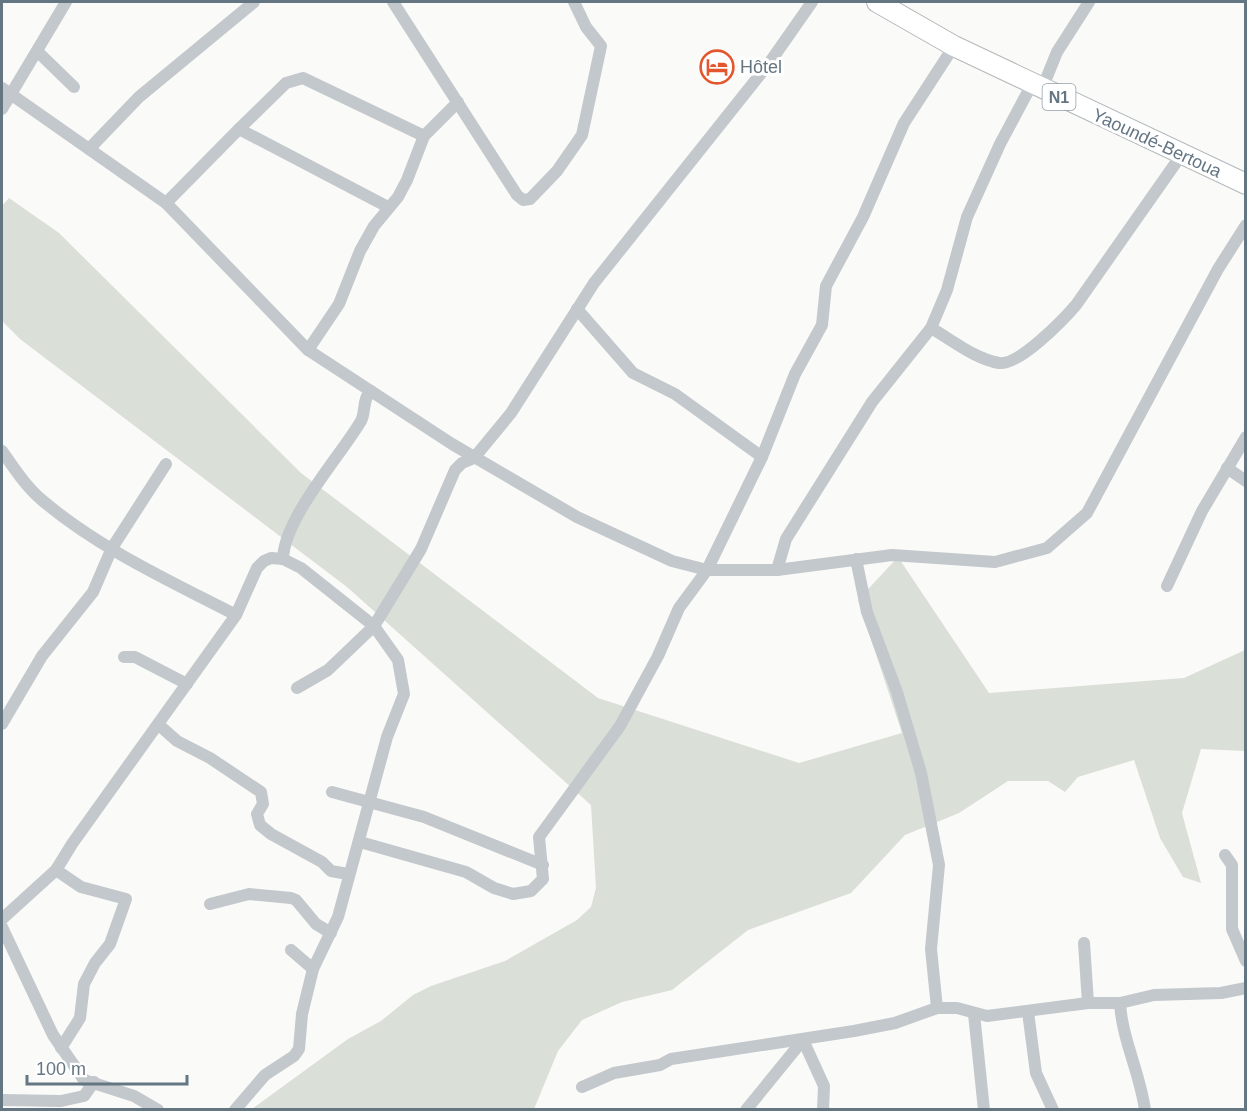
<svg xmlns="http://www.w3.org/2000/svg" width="1247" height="1111" viewBox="0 0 1247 1111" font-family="Arial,sans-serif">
  <rect width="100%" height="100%" fill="#fafaf8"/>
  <path fill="#dadfd7" d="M 9,198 L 59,233 L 301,473 L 598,698 L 799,763 L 902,733 L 858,600 L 898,557 L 989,693 L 1184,678 L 1245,650 L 1245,751 L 1201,749 L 1182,813 L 1201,883 L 1183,877 L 1160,838 L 1134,760 L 1078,777 L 1065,792 L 1048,781 L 1008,781 L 959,813 L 905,835 L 851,893 L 748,930 L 672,990 L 622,1002 L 582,1020 L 558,1051 L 534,1109 L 252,1109 L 348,1039 L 381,1021 L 413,995 L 431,986 L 505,961 L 577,920 L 591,907 L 596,888 L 591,805 L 347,587 L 20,339 L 2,321 L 2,206 Z"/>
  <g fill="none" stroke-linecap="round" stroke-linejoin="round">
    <g stroke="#b4b9bd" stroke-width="22">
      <path id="trunk" d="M 877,2 L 954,46 L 1246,184"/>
    </g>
    <g stroke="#c3c8cc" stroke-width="12">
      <path d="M 393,2 L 517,195 L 523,200 L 530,199 L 557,171 L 582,135 L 601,46 L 586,27 L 574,2"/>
      <path d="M 38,52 L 74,87"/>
      <path d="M 2,88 L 166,203 L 308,350 L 452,444 L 577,517 L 672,561 L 707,570 L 777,570 L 892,555 L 995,562 L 1047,548 L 1087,513 L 1218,269 L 1246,225"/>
      <path d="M 1042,89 L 1057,52 L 1089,2"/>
      <path d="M 2,109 L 66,2"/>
      <path d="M 239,129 L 286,83 L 303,78 L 424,136"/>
      <path d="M 89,149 L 139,97 L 254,2"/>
      <path d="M 166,203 L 239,129 L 388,207"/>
      <path d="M 577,309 L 633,373 L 675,394 L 762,457"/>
      <path d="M 931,328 C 952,340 975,359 999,363 C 1019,366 1064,319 1076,305 L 1182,154"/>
      <path d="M 308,350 L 339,304 L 360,251 L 374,226 L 398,197 L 407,180 L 424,136 L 458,102"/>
      <path d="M 2,451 C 14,468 26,487 43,501 C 100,549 170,581 236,615"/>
      <path d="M 1227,468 L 1246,481"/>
      <path d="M 283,559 C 284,518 339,458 361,421 C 366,412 362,399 371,391"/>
      <path d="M 856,559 L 867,612 L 897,692 L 921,773 L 939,865 L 931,949 L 937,1008"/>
      <path d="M 777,570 L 786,539 L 872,402 L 931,328 L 947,290 L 967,217 L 1000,144 L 1032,84"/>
      <path d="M 1167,586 L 1202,511 L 1246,437"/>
      <path d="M 124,657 L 135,657 L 187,684"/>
      <path d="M 297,688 L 328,670 L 374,626 L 421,549 L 455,470 L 462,463 L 474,458 L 511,413 L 594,283 L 770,62 L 812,2"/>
      <path d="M 2,724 L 42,656 L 93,592 L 112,548 L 166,464"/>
      <path d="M 159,725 L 177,741 L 210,758 L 261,792 L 263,804 L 257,814 L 260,825 L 271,834 L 322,862 L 331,871 L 348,874"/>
      <path d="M 332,792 L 424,817 L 543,865"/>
      <path d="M 360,842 L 466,872 L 494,888 L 513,894 L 531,891 L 543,879 L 539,837 L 620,726 L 658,656 L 679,608 L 707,570 L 762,457 L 795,374 L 822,325 L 826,286 L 863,217 L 904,123 L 954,46"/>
      <path d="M 1225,855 L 1232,865 L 1232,929 L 1246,961"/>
      <path d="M 56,870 L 81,887 L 126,899 L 110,944 L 95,963 L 84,984 L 80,1018 L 61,1048"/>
      <path d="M 210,904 L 249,894 L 291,898 L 296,900 L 316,924 L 331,933"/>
      <path d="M 2,919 L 56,870 L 72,844 L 236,615 L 257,568 L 264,561 L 271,558 L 283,559 L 301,568 L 374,626 L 398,660 L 404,694 L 387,737 L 338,917 L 313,969 L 302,1014 L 299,1049 L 294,1056 L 265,1075 L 235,1110"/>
      <path d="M 2,927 L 53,1035 L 84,1080 L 134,1096 L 158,1110"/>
      <path d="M 1084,943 L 1088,1003"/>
      <path d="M 291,950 L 313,969"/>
      <path d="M 1120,1003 C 1122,1039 1140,1073 1145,1110"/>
      <path d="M 1028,1012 L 1036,1073 L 1053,1110"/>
      <path d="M 974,1014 L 984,1110"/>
      <path d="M 803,1040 L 824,1086 L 823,1110"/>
      <path d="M 582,1087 L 614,1073 L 660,1065 L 671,1059 L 854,1031 L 895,1023 L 937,1008 L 957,1008 L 987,1016 L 1088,1003 L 1120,1003 L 1154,995 L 1221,993 L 1246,988"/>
      <path d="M 2,1100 L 61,1101 L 84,1096 L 94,1082"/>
      <path d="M 746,1110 L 803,1040"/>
    </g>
    <use href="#trunk" stroke="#fff" stroke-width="20"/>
  </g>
  <defs>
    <g id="hotel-ring" transform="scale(1.725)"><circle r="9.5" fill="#fff" stroke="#e4572e" stroke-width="1.5"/><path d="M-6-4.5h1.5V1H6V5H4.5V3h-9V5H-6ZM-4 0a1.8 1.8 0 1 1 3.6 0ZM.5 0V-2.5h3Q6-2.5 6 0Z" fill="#e4572e"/></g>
  </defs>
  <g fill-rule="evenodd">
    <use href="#hotel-ring" x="717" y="67"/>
  </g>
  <g text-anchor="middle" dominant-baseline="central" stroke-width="6" stroke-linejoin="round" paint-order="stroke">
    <rect fill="#fff" stroke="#939fa8" stroke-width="1.5" x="1042.5" y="84" width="33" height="26" rx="4.5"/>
    <g font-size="16" font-weight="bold" fill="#657683">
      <text x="1059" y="97">N1</text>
    </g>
    <g font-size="18" fill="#657683" stroke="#fff" text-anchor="start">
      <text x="740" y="67">Hôtel</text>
    </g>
    <g font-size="18" fill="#657683" stroke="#fff">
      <text transform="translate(1157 143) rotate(25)">Yaoundé-Bertoua</text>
    </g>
  </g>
  <rect width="1247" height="1111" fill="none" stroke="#657683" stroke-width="6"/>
  <path d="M27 1075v9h160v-9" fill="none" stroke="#657683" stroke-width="3"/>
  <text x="36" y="1075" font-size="18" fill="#657683" stroke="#ffffff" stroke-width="4.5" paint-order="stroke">100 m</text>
</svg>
